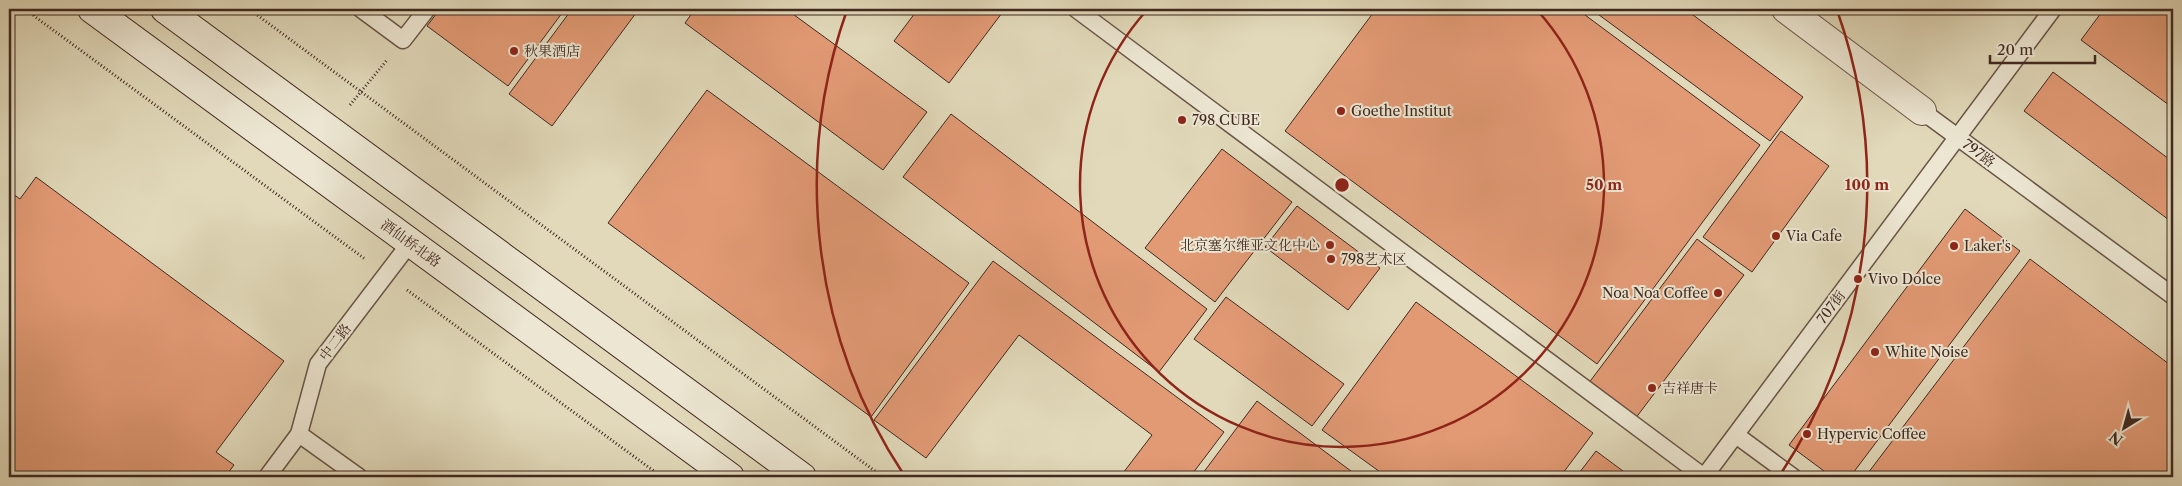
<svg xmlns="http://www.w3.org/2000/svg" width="2182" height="486" viewBox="0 0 2182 486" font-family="'Libre Caslon Text','Noto Serif SC',serif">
  <rect width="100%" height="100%" fill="#e1d9ba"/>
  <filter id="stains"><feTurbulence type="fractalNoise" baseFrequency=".004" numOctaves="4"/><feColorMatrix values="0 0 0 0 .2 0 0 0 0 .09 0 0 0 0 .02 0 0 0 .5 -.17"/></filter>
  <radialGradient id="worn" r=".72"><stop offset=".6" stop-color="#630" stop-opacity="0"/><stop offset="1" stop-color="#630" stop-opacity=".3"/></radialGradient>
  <g fill="#e29a75" stroke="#402920">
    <path d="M 440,9 L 565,9 L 508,86 L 427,26 Z"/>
    <path d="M 572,9 L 639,9 L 552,126 L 509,94 Z"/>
    <path d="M 695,9 L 786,9 L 927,112 L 883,170 L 685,23 Z"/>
    <path d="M 918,9 L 1005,9 L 949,83 L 894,41 Z"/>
    <path d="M 1376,9 L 1577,9 L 1760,145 L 1597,364 L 1285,131 Z"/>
    <path d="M 1591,9 L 1685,9 L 1803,97 L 1770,141 Z"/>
    <path d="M 2104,9 L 2173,9 L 2173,108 L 2081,40 Z"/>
    <path d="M 2053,72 L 2173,162 L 2173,223 L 2024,111 Z"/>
    <path d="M 707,90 L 969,283 L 871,417 L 608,223 Z"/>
    <path d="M 951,114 L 1207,309 L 1159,372 L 903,177 Z"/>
    <path d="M 1781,131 L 1829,166 L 1752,272 L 1703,237 Z"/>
    <path d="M 1222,149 L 1292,202 L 1215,302 L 1145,248 Z"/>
    <path d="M 36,177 L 284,361 L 216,452 L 234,465 L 225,477 L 9,477 L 9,191 L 20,199 Z"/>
    <path d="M 1297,206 L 1380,268 L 1348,310 L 1265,247 Z"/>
    <path d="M 1965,209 L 2020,251 L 1850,477 L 1832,477 L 1789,445 Z"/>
    <path d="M 1697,239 L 1744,275 L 1635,419 L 1588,384 Z"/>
    <path d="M 2030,259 L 2173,367 L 2173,477 L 1865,477 Z"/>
    <path d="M 993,261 L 1224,432 L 1190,477 L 1120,477 L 1152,435 L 1019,335 L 926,458 L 874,420 Z"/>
    <path d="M 1226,297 L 1344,384 L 1312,426 L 1194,339 Z"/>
    <path d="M 1416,302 L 1593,433 L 1560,477 L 1387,477 L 1322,430 Z"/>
    <path d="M 1257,401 L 1359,477 L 1200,477 Z"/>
    <path d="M 1596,451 L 1631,477 L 1576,477 Z"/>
  </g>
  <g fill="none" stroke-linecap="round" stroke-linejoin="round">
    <g stroke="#685546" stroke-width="19">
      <g id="lane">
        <path d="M 361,9 L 403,40 L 427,9"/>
        <path d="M 1076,9 L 1704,477"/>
        <path d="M 1922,111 L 2173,296"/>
        <path d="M 299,434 L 359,477"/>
        <path d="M 1736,435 L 1793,477"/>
        <path d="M 267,477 L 299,434 L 318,364 L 410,243"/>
        <path d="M 1704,477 L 2053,9"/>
      </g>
    </g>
    <g stroke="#685546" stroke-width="30">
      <path id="street" d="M 1786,9 L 1922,111"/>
    </g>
    <g stroke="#402920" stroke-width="30">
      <g id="secondary">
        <path d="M 92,9 L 730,477"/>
        <path d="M 165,9 L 802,477"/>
      </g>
    </g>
    <g stroke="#402920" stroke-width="3" stroke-dasharray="1 2.5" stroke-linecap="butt">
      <path d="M 30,9 L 34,16 L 365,259"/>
      <path d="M 249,9 L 883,477"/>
      <path d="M 350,105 L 387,60"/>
      <path d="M 407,290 L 662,477"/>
    </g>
    <use href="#lane" stroke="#ece6d2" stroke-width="16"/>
    <use href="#street" stroke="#ece6d2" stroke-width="28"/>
    <use href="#secondary" stroke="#ece6d2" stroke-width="28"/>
  </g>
  <g fill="none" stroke="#8f2418" stroke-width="2.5">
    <path d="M1537 10A262 262 0 1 1 1147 10"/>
    <path d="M904 475A525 525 0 0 1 847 10M1837 10A525 525 0 0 1 1780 475"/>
  </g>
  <g fill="#8f2418" stroke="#ece6d2" stroke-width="2">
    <circle cx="514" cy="51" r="5"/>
    <circle cx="1341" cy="111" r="5"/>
    <circle cx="1182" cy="120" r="5"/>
    <circle cx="1776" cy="236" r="5"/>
    <circle cx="1330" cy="245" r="5"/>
    <circle cx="1954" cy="246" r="5"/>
    <circle cx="1331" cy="259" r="5"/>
    <circle cx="1858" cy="279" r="5"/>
    <circle cx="1718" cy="293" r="5"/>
    <circle cx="1875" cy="352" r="5"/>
    <circle cx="1652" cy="388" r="5"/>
    <circle cx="1807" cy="434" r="5"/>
  </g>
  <g text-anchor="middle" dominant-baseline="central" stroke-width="4" stroke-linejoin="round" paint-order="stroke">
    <g font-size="14" fill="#402920" stroke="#ece6d2" text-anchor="start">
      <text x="524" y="51">秋果酒店</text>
      <text x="1351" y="111">Goethe Institut</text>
      <text x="1192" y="120">798 CUBE</text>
      <text x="1786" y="236">Via Cafe</text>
      <text x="1320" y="245" text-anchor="end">北京塞尔维亚文化中心</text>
      <text x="1964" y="246">Laker's</text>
      <text x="1341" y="259">798艺术区</text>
      <text x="1868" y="279">Vivo Dolce</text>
      <text x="1708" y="293" text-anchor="end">Noa Noa Coffee</text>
      <text x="1885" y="352">White Noise</text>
      <text x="1662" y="388">吉祥唐卡</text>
      <text x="1817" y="434">Hypervic Coffee</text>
    </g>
    <g font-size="14" fill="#402920" stroke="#ece6d2">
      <text transform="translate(1979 153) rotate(37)">797路</text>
      <text transform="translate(411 243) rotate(36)">酒仙桥北路</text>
      <text transform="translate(1831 307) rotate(-53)">707街</text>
      <text transform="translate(335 342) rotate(-53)">中二路</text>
    </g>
  </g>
  <circle cx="1342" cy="185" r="8" fill="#8f2418" stroke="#ece6d2" stroke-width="2.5"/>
  <g font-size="15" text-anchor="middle" font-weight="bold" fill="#8f2418" stroke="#ece6d2" stroke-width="4" stroke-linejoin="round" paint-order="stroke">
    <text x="1604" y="190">50 m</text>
    <text x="1867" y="190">100 m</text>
  </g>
  <rect width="2182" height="486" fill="none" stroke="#e1d9ba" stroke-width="30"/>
  <rect x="10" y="10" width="2162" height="466" fill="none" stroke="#402920" stroke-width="2.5"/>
  <rect x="15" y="15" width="2152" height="456" fill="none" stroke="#402920"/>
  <g transform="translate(2124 428) rotate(217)" stroke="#ece6d2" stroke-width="4" paint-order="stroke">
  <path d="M0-4L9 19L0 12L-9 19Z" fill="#402920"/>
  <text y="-8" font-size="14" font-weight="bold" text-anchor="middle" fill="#402920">N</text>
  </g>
  <path d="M1990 55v8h105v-8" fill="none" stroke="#402920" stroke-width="2.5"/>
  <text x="1997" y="55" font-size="15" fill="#402920" stroke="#ece6d2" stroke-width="4" paint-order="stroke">20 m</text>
  <rect width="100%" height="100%" filter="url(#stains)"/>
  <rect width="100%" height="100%" fill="url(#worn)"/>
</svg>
